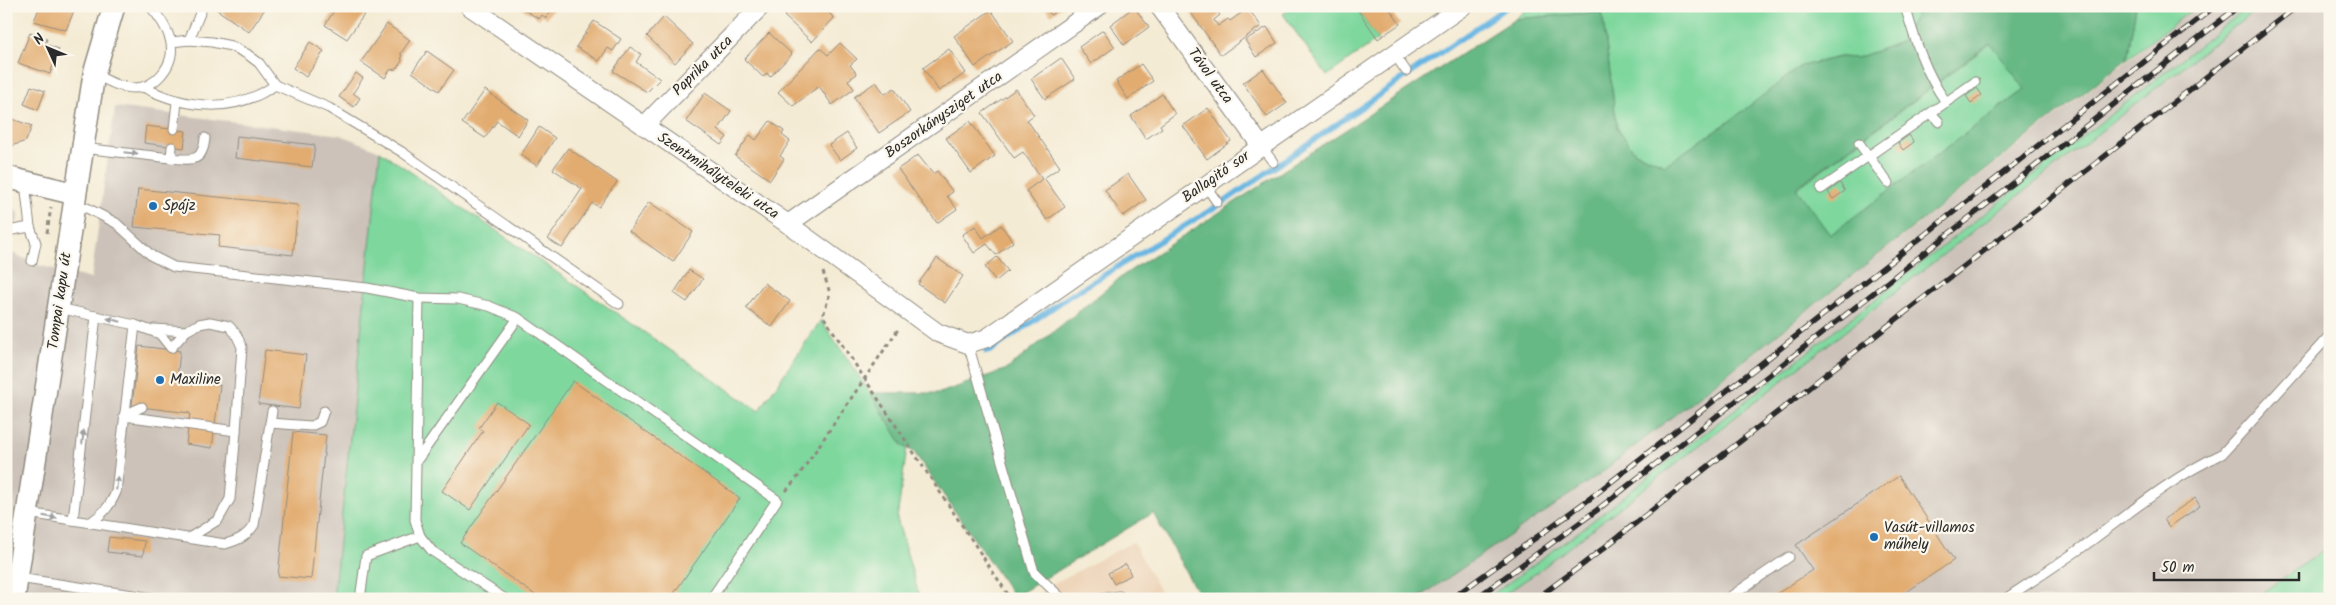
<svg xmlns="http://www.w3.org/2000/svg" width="2336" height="605" viewBox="0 0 2336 605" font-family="Kalam,sans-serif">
  <rect width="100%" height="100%" fill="#fbf7ec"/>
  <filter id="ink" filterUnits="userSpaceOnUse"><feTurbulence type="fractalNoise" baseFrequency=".02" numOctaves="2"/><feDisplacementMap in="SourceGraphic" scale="10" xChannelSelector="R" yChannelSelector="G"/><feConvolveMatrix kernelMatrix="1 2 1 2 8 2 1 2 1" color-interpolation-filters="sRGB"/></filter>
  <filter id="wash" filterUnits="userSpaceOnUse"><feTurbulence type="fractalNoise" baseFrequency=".0096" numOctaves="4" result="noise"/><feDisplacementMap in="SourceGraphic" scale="20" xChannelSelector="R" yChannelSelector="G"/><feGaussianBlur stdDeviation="1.12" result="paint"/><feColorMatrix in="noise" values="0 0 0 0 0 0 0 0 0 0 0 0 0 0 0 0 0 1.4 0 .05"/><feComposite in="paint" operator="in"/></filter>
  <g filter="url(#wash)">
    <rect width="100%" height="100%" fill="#f4ebd4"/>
    <path fill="#eed6bb" d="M 1133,542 L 1164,599 L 1038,599 L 1036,596 L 1049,586 Z"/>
    <g fill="#ccc2b9" fill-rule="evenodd">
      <path d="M 2197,6 L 2330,6 L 2330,546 L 2253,599 L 1417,599 L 1597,476 Z"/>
      <path d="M 115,107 L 341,135 L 380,151 L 759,411 L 903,446 L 897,519 L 920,599 L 6,599 L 6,201 L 11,203 L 19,215 L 8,251 L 38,265 L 91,279 ZM 139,347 L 180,351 L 177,379 L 194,381 L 190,412 L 132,406 Z"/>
    </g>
    <g fill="#7ed79d" stroke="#548164">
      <path d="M 1294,6 L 1355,6 L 1378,39 L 1327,76 L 1283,14 Z"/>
      <path d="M 1530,6 L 1921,6 L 1901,42 L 1857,58 L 1840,57 L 1801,66 L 1730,121 L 1665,165 L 1635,152 L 1617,128 L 1602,12 L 1515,19 Z"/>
      <path d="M 2136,6 L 2197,6 L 2127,59 Z"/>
      <path d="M 2249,6 L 2261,6 L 1536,573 L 1498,599 L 1486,599 L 1577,533 Z"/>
      <path d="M 1991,43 L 2025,89 L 1830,235 L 1796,189 Z"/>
      <path d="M 380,151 L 759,411 L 821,320 L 907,447 L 897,519 L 920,599 L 333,599 Z"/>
      <path d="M 2330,546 L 2330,599 L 2253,599 Z"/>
    </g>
    <path fill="#66b884" stroke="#487258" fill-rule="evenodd" d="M 1921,6 L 2136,6 L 2127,59 L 1597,476 L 1417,599 L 1201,599 L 1153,513 L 1014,597 L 914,452 L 903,446 L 870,393 L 940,393 L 1007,369 L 1125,274 L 1515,19 L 1602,12 L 1617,128 L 1635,152 L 1665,165 L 1730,121 L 1801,66 L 1840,57 L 1857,58 L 1901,42 ZM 1990,43 L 2025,89 L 1830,235 L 1796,188 Z"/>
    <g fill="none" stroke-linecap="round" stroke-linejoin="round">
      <path stroke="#68b6e2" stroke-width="5.5" d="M 986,352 L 990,351 L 1068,297 L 1227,200 L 1508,6"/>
    </g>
    <g id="blocks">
      <g fill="#e2ac70">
        <path d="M 40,6 L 76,6 L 66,30 L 34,21 Z"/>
        <path d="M 218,6 L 267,6 L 249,32 L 216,9 Z"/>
        <path d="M 337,6 L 363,6 L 368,9 L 347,39 L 325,25 Z"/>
        <path d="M 518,6 L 556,6 L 546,18 L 542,15 L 539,19 Z"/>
        <path d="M 794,6 L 822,6 L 834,18 L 812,42 L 784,16 Z"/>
        <path d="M 1044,6 L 1063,6 L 1051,15 Z"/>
        <path d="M 1186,6 L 1213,6 L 1220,15 L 1214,20 L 1218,26 L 1228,19 L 1230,21 L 1248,8 L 1261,26 L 1221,55 Z"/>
        <path d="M 1355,6 L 1392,6 L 1389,8 L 1400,24 L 1378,39 Z"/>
        <path d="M 1134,7 L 1149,27 L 1124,45 L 1110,25 Z"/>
        <path d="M 991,10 L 1013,41 L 975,67 L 954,36 Z"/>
        <path d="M 664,17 L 693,44 L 675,63 L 647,36 Z"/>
        <path d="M 594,21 L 621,39 L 613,51 L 608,48 L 599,61 L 576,47 Z"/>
        <path d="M 387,24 L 410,40 L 401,53 L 402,61 L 396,69 L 390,70 L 385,78 L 361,62 Z"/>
        <path d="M 1267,27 L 1277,43 L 1256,57 L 1245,40 Z"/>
        <path d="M 1103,30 L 1115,47 L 1091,64 L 1079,47 Z"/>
        <path d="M 30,33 L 47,39 L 45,44 L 59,49 L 50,74 L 18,63 Z"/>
        <path d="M 769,33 L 792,54 L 770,77 L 767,73 L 763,77 L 744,59 Z"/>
        <path d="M 310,42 L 324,51 L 306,77 L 293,68 Z"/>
        <path d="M 840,43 L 857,59 L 850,65 L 857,74 L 848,80 L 854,89 L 832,105 L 819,86 L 793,106 L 778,92 L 820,48 L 828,55 Z"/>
        <path d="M 630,47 L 641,54 L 636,62 L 660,79 L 647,92 L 613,71 Z"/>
        <path d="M 949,49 L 966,73 L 939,91 L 923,68 Z"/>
        <path d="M 427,51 L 454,70 L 439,91 L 412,72 Z"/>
        <path d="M 1061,58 L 1075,79 L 1045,99 L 1031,79 Z"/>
        <path d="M 1141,64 L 1153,81 L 1128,99 L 1116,81 Z"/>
        <path d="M 1263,69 L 1287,103 L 1267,117 L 1243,83 Z"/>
        <path d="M 356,73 L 363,78 L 353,93 L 360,98 L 354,107 L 339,97 Z"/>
        <path d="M 876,82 L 885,94 L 894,88 L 910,112 L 879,133 L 854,97 Z"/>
        <path d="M 31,86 L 45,91 L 38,110 L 24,104 Z"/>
        <path d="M 1977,88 L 1982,95 L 1971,103 L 1966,96 Z"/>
        <path d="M 1016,89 L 1034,115 L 1027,120 L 1060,167 L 1044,178 L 1065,207 L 1047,220 L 1026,191 L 1042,179 L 1023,152 L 1014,158 L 982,113 Z"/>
        <path d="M 485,90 L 528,120 L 518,136 L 497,121 L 485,138 L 462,123 Z"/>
        <path d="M 705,93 L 731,111 L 718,130 L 727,137 L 721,145 L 686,121 Z"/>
        <path d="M 1162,94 L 1175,114 L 1160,125 L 1162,128 L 1146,139 L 1131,116 Z"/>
        <path d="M 1208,108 L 1231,141 L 1207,159 L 1183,126 Z"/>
        <path d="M 12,119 L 32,126 L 26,141 L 8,147 L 6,146 L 6,123 L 9,124 Z"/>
        <path d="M 770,121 L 784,131 L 782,135 L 790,141 L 780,156 L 784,159 L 770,180 L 735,156 L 750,135 L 756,140 Z"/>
        <path d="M 970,121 L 995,156 L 971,173 L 946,138 Z"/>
        <path d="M 146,126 L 186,131 L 184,148 L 144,143 Z"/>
        <path d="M 539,127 L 555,138 L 537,166 L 521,155 Z"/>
        <path d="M 847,133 L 857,148 L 840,160 L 829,145 Z"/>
        <path d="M 1909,135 L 1914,142 L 1903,150 L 1898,143 Z"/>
        <path d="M 237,136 L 315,145 L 312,167 L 235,158 Z"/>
        <path d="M 568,148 L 617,182 L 599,207 L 592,203 L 562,248 L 548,239 L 582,189 L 553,169 Z"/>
        <path d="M 918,155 L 933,174 L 937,171 L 953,192 L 947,196 L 957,209 L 937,223 L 898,169 Z"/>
        <path d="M 1128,174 L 1146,200 L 1123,216 L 1105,190 Z"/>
        <path d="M 1840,183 L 1845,191 L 1833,199 L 1828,192 Z"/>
        <path d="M 138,189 L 298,205 L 293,255 L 218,247 L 220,235 L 134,227 Z"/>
        <path d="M 649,202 L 693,232 L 673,262 L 629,231 Z"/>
        <path d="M 1001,225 L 1013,242 L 996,255 L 987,244 L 974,253 L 962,235 L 975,226 L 983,238 Z"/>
        <path d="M 997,257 L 1008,271 L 996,281 L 985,267 Z"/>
        <path d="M 937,258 L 963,276 L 945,303 L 918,284 Z"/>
        <path d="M 689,270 L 703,279 L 687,302 L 674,293 Z"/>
        <path d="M 764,283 L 790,301 L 772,327 L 746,308 Z"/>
        <path d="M 139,346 L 180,351 L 177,379 L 220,385 L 212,448 L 186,444 L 190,413 L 132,406 Z"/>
        <path d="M 265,350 L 306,355 L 299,409 L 258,404 Z"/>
        <path d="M 573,381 L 740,498 L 670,599 L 541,599 L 460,543 Z"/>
        <path d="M 497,402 L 529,424 L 470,510 L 442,491 L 483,431 L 479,428 Z"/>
        <path d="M 293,432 L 326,435 L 311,579 L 278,576 Z"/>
        <path d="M 1899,476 L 1954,560 L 1896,599 L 1769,599 L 1813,570 L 1796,545 Z"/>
        <path d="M 2195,498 L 2200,506 L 2169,527 L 2164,519 Z"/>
        <path d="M 109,537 L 145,541 L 143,556 L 107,552 Z"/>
        <path d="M 1126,564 L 1131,575 L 1114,584 L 1108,573 Z"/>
      </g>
    </g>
  </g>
  <g filter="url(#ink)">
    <use href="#blocks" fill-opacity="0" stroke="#908b80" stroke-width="1"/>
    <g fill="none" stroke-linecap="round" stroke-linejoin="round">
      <g stroke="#908b80" stroke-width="11">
        <g id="service">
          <path d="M 1905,6 C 1915,40 1925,73 1946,102"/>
          <path d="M 189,40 L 203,6"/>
          <path d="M 172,42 L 189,40 L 212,42 L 231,46 L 247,54 L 259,63 L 275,85 L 329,108 L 402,152 L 619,304"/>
          <path d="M 1395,55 L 1406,71"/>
          <path d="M 94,74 C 107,80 119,88 134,88 C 145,88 154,83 161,75 C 182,51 168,27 150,6"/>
          <path d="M 143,87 C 187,109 234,114 275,85"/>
          <path d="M 1931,113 L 1939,122"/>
          <path d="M 174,129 L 177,102"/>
          <path d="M 1859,143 L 1888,183"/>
          <path d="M 1261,146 L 1273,162"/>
          <path d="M 82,148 L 171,158 L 172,147"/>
          <path d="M 171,158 C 191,160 203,163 205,138"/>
          <path d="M 25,183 L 30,227 L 36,243 L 32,261"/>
          <path d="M 1205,185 L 1217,202"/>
          <path d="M 1821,189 L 1975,82"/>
          <path d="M 73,205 L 87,208 L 116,223 L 152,256 L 174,267 L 367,288 L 419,298 L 458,299 L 489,306 L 518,318 L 777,500 L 711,599"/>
          <path d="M 13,230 L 30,227"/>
          <path d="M 419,298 L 415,520 L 420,536 L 432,551 L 505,599"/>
          <path d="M 59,308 L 135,325 L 116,492 C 110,506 103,514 91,522"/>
          <path d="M 154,329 L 186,331"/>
          <path d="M 968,344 L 1034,572 L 1062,599"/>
          <path d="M 124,415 L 142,407"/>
          <path d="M 124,416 L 236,431 L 242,347 L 236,334 L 229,326 L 210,322 L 199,324 L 186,331 L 171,348 L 160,334 L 135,325"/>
          <path d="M 270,423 L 311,426 L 320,422 L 324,411"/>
          <path d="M 418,459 L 518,318"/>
          <path d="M 28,513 L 225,544 C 239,540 246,537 254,525 L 272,411"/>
          <path d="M 73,520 L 96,316"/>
          <path d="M 189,538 L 218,520 L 230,499 L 236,431"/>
          <path d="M 18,578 L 160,599"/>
          <path d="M 361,592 L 366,556 L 420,536"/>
          <path d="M 1100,599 L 1119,596 L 1123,599"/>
          <path d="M 1727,599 L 1789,557"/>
          <path d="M 2005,599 C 2034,580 2063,561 2091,541 C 2133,510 2174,476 2222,454 L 2330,335"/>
        </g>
      </g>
      <g stroke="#908b80" stroke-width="20">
        <g id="minor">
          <path d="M 469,6 L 788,224 L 938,333 L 968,344 L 987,338 L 1463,6"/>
          <path d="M 1159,6 L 1261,146"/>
          <path d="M 644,126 L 761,6"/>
          <path d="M 788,224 L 1099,6"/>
        </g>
      </g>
      <g stroke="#908b80" stroke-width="24">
        <g id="tertiary">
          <path d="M 6,177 L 75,194"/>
          <path d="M 14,599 L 94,74 L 114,6"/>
        </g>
      </g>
      <g stroke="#908b80" stroke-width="3" stroke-dasharray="4 4" stroke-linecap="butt">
        <path d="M 47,233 L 51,207"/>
        <path d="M 823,272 L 830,293 L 823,316 L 1011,599"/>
        <path d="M 786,491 L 797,478 L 899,328"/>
      </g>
      <use href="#service" stroke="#fff" stroke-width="9"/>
      <use href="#minor" stroke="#fff" stroke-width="18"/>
      <use href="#tertiary" stroke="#fff" stroke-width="21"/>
      <g stroke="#2b2b2b" stroke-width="5.5">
        <g id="rail">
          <path d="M 1451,599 L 1588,500 L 2215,6"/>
          <path d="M 1475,599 L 1597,510 L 2239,6"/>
          <path d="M 1536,599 L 1582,565 L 2297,6"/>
        </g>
      </g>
      <use href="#rail" stroke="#fbf7ec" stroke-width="4" stroke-dasharray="11" stroke-linecap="butt"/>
    </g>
    <defs><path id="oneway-solid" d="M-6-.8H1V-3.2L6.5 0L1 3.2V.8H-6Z" transform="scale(1.25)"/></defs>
    <g fill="#a0a0a0">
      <use href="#oneway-solid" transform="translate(131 153) rotate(6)"/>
      <use href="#oneway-solid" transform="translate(114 320) rotate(-167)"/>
      <use href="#oneway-solid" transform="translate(83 437) rotate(-83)"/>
      <use href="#oneway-solid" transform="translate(117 483) rotate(-84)"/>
      <use href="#oneway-solid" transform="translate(50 517) rotate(9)"/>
    </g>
  </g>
  <g fill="#1f6fb2" stroke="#fbf7ec" stroke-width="2">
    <circle cx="153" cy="206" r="5"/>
    <circle cx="160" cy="380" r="5"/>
    <circle cx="1874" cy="537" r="5"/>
  </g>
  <g text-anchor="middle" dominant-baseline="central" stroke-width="4.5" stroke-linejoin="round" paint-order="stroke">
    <g font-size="15" fill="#2b2b2b" stroke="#fbf7ec">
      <text transform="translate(703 66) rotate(-45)">Paprika utca</text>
      <text transform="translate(1210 76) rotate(54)">Távol utca</text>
      <text transform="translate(944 115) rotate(-35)">Boszorkánysziget utca</text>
      <text transform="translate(718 176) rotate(34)">Szentmihályteleki utca</text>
      <text transform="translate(1216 177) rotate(-35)">Ballagitó sor</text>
      <text transform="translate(60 301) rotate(-82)">Tompai kapu út</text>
    </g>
    <g font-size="15" fill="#2b2b2b" stroke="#fbf7ec" text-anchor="start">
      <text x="163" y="206">Spájz</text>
      <text x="170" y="380">Maxiline</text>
      <text x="1884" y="528">Vasút-villamos<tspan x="1884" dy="17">műhely</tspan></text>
    </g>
  </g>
  <rect width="2336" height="605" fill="none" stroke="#fbf7ec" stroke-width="25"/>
  <g transform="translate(48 48) rotate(314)" stroke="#fbf7ec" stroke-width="4" paint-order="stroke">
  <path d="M0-4L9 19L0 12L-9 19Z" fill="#2b2b2b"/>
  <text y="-8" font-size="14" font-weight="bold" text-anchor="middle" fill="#2b2b2b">N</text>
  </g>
  <path d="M2154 572v8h145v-8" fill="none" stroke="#2b2b2b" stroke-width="2.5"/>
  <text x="2161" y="572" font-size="15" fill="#2b2b2b" stroke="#fbf7ec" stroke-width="4" paint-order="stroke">50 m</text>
</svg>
